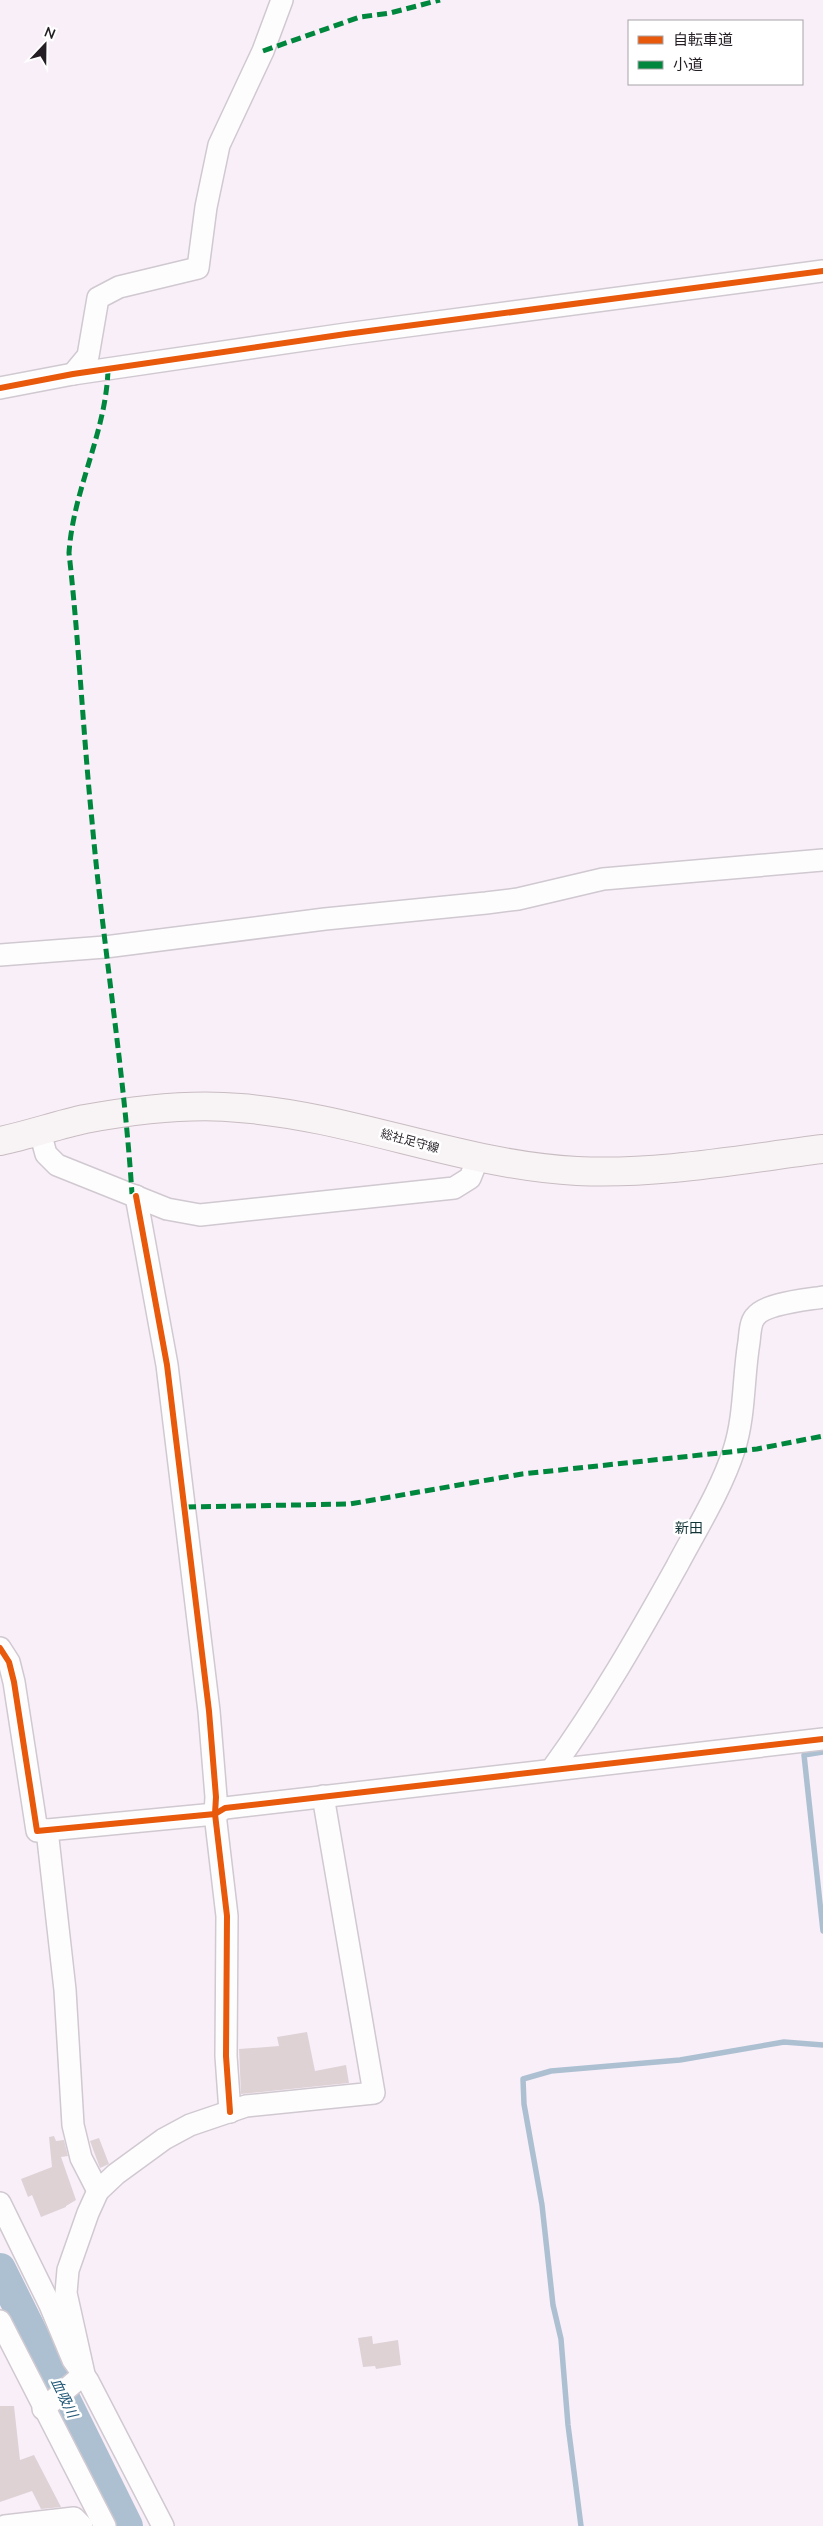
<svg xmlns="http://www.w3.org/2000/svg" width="823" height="2526" viewBox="0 0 823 2526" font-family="'Nunito Sans','Noto Sans JP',sans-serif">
  <rect width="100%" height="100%" fill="#f9eff9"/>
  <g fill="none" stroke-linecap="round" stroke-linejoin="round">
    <g stroke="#adc0d2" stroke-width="5.5">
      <path d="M 823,1752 L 804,1755 L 823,1931"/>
      <path d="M 581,2526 L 568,2425 L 561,2339 L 553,2305 L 542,2205 L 524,2104 L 523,2079 L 551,2071 L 680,2060 L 784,2042 L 823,2045"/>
    </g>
    <path stroke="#adc0d2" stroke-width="32" d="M 0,2269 L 127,2526"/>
  </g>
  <g fill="#ded2d5">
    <path d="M 307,2032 L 315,2071 L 346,2065 L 349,2083 L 241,2094 L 239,2049 L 279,2046 L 277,2037 Z"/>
    <path d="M 54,2136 L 56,2141 L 64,2140 L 68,2156 L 61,2157 L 76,2200 L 66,2206 L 66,2207 L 41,2217 L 32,2195 L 28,2197 L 21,2179 L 52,2167 L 49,2137 Z"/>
    <path d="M 99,2138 L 109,2164 L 100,2168 L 90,2141 Z"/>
    <path d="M 372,2336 L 373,2344 L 398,2340 L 401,2365 L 376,2369 L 375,2366 L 363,2367 L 358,2338 Z"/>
    <path d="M 0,2406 L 14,2406 L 20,2460 L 34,2455 L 61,2507 L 41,2509 L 32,2491 L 0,2502 Z"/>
  </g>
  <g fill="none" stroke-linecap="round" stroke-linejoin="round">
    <g stroke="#d0c9d0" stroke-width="24">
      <g id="minor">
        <path d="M 73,374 L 88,356 L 98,298 L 119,287 L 198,268 L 206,207 L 219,145 L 263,51 L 282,0"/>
        <path d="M 0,388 L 73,374 L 346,334 L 823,271"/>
        <path d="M 0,955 L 105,947 L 325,919 L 486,903 L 518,899 L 603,879 L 823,860"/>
        <path d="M 40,1132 L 46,1154 L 57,1165 L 167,1209 L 200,1215 L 454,1188 L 470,1178 L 478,1158"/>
        <path d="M 136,1196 L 167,1365 L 209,1711 L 216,1797 L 215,1814 L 227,1916 L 226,2056 L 230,2112"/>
        <path d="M 0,1648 L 9,1662 L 14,1682 L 37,1831 L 215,1814 L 225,1808 L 823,1739"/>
        <path d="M 552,1769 C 599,1704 638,1636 677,1566 C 696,1530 721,1490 734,1450 C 745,1416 743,1378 749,1342 C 750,1334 750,1323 755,1317 C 765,1303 806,1300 823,1297"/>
        <path d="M 47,1830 L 65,1990 L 73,2125 L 81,2158 L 98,2191"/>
        <path d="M 0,2203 L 50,2305 L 73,2360 L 88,2381 L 163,2526"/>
        <path d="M 0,2321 L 105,2526"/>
        <path d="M 43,2409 L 84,2374 L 66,2293 L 68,2270 L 88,2213 L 98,2191 L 116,2174 L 164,2139 L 190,2125 L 246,2106 L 374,2093 L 323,1796"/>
        <path d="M 5,2526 L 74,2518 L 82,2526"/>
      </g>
    </g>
    <g stroke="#c8bcc1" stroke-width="30">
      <path id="major" d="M 0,1141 C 29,1135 57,1125 85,1119 C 134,1110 190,1103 240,1108 C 355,1117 462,1165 577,1171 C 659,1175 742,1159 823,1149"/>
    </g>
    <use href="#minor" stroke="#fefdfe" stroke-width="21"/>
    <use href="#major" stroke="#f8f3f5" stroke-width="28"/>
    <g stroke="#00873e" stroke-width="5" stroke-dasharray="10 5" stroke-linecap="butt">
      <path d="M 263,51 L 360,17 L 390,13 L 440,0"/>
      <path d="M 108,370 C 106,433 73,490 69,553 C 79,642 83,732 92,821 C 103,946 124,1069 132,1194"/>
      <path d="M 186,1507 L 350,1504 L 522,1474 L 757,1449 L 823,1436"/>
    </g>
    <g stroke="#fff" stroke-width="9">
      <g id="cycleway">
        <path d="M 0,388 L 73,374 L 346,334 L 823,271"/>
        <path d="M 136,1196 L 167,1365 L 209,1711 L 216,1797 L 215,1814 L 227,1916 L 226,2056 L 230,2112"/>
        <path d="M 0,1648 L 9,1662 L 14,1682 L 37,1831 L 215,1814 L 225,1808 L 823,1739"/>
      </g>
    </g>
    <use href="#cycleway" stroke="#e8590c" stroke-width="6"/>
  </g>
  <g text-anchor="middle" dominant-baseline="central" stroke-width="5" stroke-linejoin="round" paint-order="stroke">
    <g font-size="12" fill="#241e24" stroke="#fff">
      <text transform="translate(410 1141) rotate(15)">総社足守線</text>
    </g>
    <g font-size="14" fill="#113436" stroke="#fff">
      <text x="689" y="1528">新田</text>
    </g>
    <g font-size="14" font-style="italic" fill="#225877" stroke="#fff">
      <text transform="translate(64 2398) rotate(64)">血吸川</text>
    </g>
  </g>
  <rect x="628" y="20" width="175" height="65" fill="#ffffff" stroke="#a7a5a7"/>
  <rect x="638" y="36" width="25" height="8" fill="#e8590c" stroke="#a7a5a7"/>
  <text x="673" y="45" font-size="15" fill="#241e24">自転車道</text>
  <rect x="638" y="61" width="25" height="8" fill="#00873e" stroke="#a7a5a7"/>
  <text x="673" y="70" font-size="15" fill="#241e24">小道</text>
  <g transform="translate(45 45) rotate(22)" stroke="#ffffff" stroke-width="4" paint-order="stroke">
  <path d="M0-4L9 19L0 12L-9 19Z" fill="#241e24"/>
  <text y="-8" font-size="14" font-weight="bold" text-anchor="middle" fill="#241e24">N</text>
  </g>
</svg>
